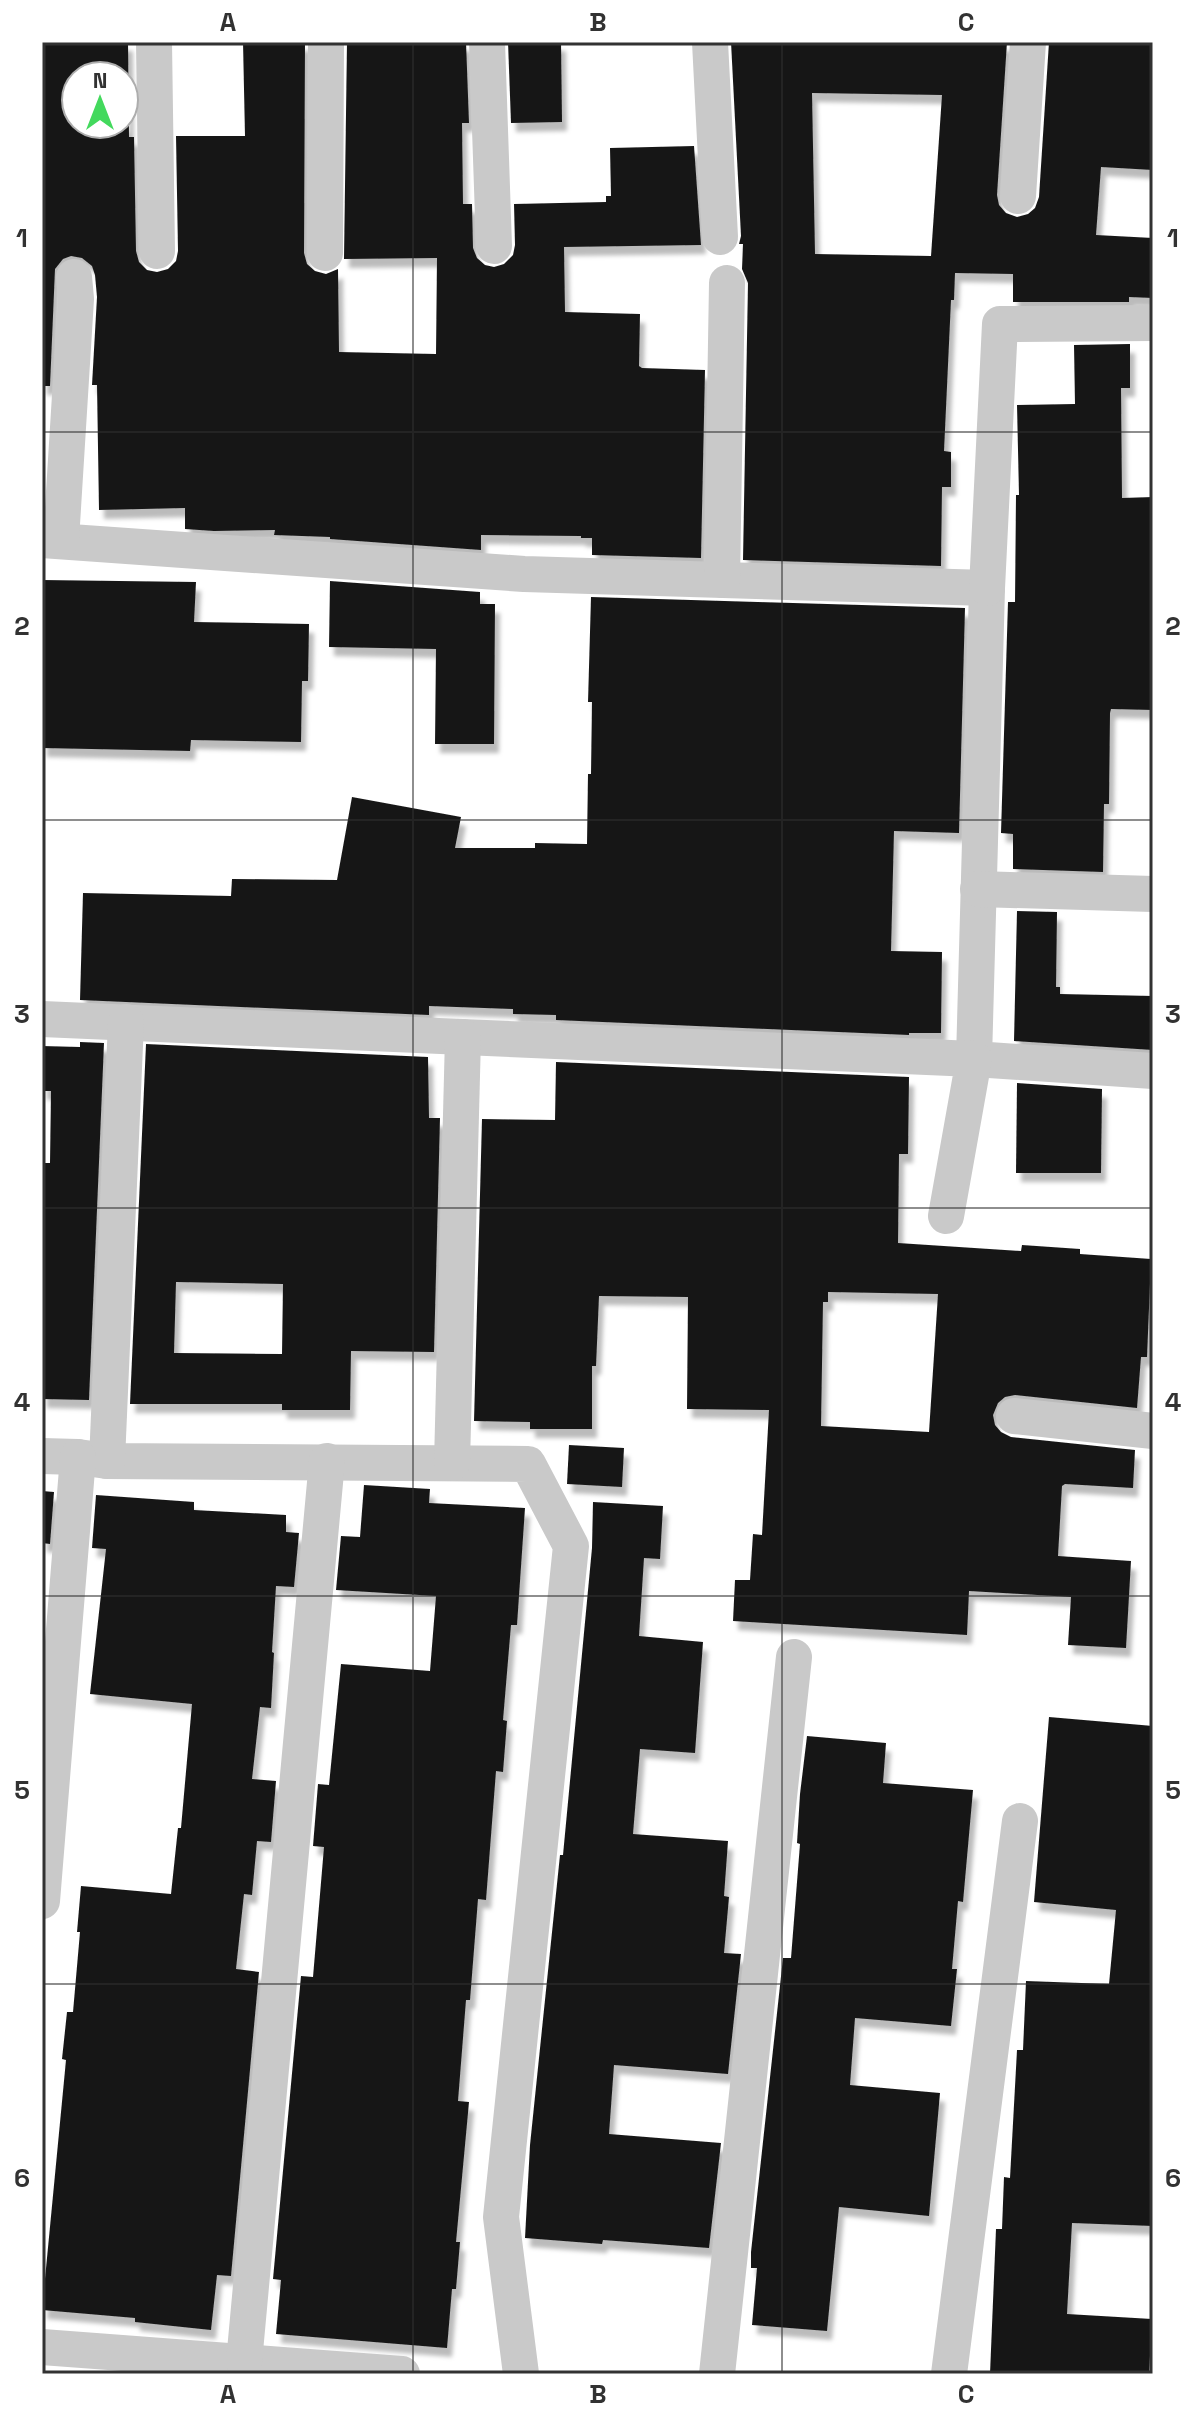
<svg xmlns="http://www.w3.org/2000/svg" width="1195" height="2416" viewBox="0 0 1195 2416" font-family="'Space Grotesk',sans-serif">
  <defs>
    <filter id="shadow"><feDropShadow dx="5" dy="9" stdDeviation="2" flood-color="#0004"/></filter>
  </defs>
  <rect width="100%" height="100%" fill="#fff"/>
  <g fill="#191919" fill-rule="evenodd" filter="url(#shadow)">
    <path d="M 42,42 L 128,42 L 129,137 L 134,137 L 136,251 L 139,262 L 147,270 L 157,272 L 168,269 L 176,261 L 178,251 L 176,136 L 245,136 L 243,42 L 305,42 L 304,253 L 307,264 L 315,271 L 326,274 L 338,269 L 339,352 L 436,354 L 437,258 L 344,259 L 347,42 L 466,42 L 469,123 L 462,123 L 463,204 L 472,204 L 473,248 L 477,258 L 485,265 L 494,267 L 504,264 L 513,255 L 515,245 L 514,204 L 606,202 L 606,196 L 611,196 L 610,148 L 694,146 L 701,245 L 564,247 L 565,312 L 640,314 L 639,366 L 642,368 L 705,370 L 701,558 L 592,555 L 592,538 L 581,538 L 581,536 L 481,535 L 481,550 L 330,539 L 330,537 L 274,535 L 275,530 L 214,531 L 185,529 L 185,508 L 99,510 L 97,385 L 92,385 L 97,297 L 95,275 L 92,266 L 82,258 L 71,256 L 63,259 L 55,269 L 50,386 L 42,386 ZM 76,76 L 124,76 L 124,124 L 76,124 Z"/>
    <path d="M 508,42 L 561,42 L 562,122 L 511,123 Z"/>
    <path d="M 731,42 L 1007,42 L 997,195 L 999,205 L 1006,213 L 1017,217 L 1028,214 L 1035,208 L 1039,197 L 1049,42 L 1153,42 L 1153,170 L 1101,167 L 1096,235 L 1153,238 L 1153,298 L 1129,297 L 1129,302 L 1013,302 L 1013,274 L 955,273 L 954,300 L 951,300 L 944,451 L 951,452 L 951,487 L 942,487 L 941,566 L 743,560 L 748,283 L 742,269 L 743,244 L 739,244 L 741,236 ZM 812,93 L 942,95 L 931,256 L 815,254 Z"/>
    <path d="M 1130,344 L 1130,388 L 1121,388 L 1122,498 L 1153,497 L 1153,710 L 1111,709 L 1110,713 L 1109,804 L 1104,804 L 1103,872 L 1013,869 L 1013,834 L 1001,833 L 1008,602 L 1015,602 L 1016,495 L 1019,495 L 1017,405 L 1075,404 L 1074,345 Z"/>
    <path d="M 42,580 L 196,582 L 194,622 L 309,624 L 308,681 L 302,681 L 301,742 L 191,740 L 190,751 L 42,748 Z"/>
    <path d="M 330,581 L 480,592 L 480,604 L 495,604 L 494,744 L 435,744 L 436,649 L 329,647 Z"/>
    <path d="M 591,597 L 965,608 L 959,833 L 894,831 L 891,951 L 942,952 L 941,1033 L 909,1033 L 909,1035 L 556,1020 L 556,1015 L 513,1014 L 513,1009 L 429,1006 L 429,1015 L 80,1000 L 83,893 L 231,896 L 232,879 L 337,880 L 352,797 L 461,817 L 455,848 L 535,848 L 535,843 L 587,844 L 588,774 L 591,774 L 592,702 L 588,702 Z"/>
    <path d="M 1017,911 L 1057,912 L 1056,987 L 1060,987 L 1060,994 L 1153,996 L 1153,1050 L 1014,1041 Z"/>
    <path d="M 80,1042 L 104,1043 L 89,1400 L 42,1399 L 42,1163 L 50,1163 L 51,1091 L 42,1091 L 42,1046 L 80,1047 Z"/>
    <path d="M 146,1044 L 428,1057 L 429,1118 L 440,1118 L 434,1352 L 351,1351 L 350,1410 L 282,1410 L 282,1404 L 130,1404 ZM 176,1282 L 283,1284 L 282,1354 L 174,1353 Z"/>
    <path d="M 556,1062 L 909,1077 L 908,1154 L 899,1154 L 898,1243 L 1021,1251 L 1022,1245 L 1080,1249 L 1080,1254 L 1151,1259 L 1147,1357 L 1141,1357 L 1137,1408 L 1015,1395 L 1005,1397 L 998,1403 L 993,1415 L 995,1425 L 1001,1432 L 1011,1437 L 1135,1450 L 1133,1488 L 1065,1484 L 1062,1486 L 1058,1556 L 1131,1561 L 1126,1648 L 1068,1645 L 1071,1597 L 969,1591 L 967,1635 L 733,1621 L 735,1580 L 750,1580 L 753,1534 L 762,1535 L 769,1410 L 687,1409 L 688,1297 L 599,1296 L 596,1366 L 592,1366 L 592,1429 L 530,1429 L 530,1422 L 474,1421 L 482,1119 L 555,1120 ZM 828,1292 L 938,1294 L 929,1432 L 821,1426 L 823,1302 L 828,1302 Z"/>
    <path d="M 1017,1083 L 1102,1089 L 1101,1173 L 1016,1173 Z"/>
    <path d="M 569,1445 L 624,1448 L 622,1487 L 567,1484 Z"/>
    <path d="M 364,1485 L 430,1489 L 429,1503 L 525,1508 L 517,1625 L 511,1625 L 503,1720 L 507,1721 L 503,1772 L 496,1771 L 486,1900 L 478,1899 L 470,2000 L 466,2000 L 458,2101 L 469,2102 L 456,2242 L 460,2242 L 456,2289 L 452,2289 L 447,2348 L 276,2334 L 281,2280 L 273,2279 L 301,1976 L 313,1977 L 324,1847 L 313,1846 L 318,1784 L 329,1785 L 341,1664 L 430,1671 L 436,1596 L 336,1590 L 341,1536 L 360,1537 Z"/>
    <path d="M 42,1491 L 54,1492 L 50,1544 L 42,1543 Z"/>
    <path d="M 96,1495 L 194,1502 L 194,1510 L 286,1515 L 286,1532 L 299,1533 L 294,1587 L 276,1586 L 272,1652 L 274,1653 L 271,1708 L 260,1707 L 252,1779 L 276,1781 L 271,1842 L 257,1841 L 252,1895 L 244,1894 L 236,1969 L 259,1972 L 231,2276 L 217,2275 L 211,2330 L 135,2322 L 135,2318 L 42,2310 L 66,2060 L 62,2059 L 67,2012 L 73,2012 L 80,1932 L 77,1932 L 81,1886 L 171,1894 L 178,1828 L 181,1828 L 192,1704 L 90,1694 L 106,1549 L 92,1548 Z"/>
    <path d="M 593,1502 L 663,1506 L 660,1559 L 644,1558 L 639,1636 L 703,1642 L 695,1753 L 640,1749 L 633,1834 L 728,1841 L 724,1896 L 729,1897 L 724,1953 L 741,1954 L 728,2074 L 614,2065 L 609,2134 L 721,2143 L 709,2248 L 603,2240 L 602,2244 L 525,2238 L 530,2145 L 560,1855 L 563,1855 L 592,1548 Z"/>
    <path d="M 1049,1717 L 1153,1726 L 1153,2226 L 1072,2223 L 1067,2314 L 1152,2319 L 1149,2374 L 990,2374 L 996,2229 L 1002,2229 L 1004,2177 L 1010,2178 L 1017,2050 L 1023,2050 L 1026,1981 L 1109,1984 L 1116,1910 L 1034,1902 Z"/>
    <path d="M 807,1736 L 886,1743 L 883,1783 L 973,1790 L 963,1902 L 958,1901 L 952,1969 L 957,1969 L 951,2026 L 855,2018 L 850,2085 L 940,2093 L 929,2216 L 839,2207 L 827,2331 L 752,2325 L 757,2268 L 751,2268 L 751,2252 L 783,1958 L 791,1958 L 800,1844 L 797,1843 L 800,1794 Z"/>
  </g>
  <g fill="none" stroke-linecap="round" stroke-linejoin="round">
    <g stroke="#c9c9c9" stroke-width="36">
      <path d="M 154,42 L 157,251"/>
      <path d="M 487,42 L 494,246"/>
      <path d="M 710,42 L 720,237"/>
      <path d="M 1018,196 L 1028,42"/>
      <path d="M 325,253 L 326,42"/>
      <path d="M 42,540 L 524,574 L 987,588 L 974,1059 L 1153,1071"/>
      <path d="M 61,540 L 76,299 L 74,277"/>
      <path d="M 722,580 L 727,283"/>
      <path d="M 987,588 L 1000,324 L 1153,323"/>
      <path d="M 978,889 L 1153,894"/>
      <path d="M 42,1019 L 974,1059 L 946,1216"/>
      <path d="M 1014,1416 L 1153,1431"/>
      <path d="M 42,1456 L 78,1457 L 107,1461 L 528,1464 L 571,1546 L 501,2217 L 521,2374"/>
      <path d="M 107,1461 L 126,1022"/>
      <path d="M 452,1463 L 463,1037"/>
      <path d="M 42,1901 L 78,1457"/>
      <path d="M 42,2347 L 402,2374"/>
      <path d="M 244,2362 L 327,1461"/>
      <path d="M 717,2374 L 794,1657"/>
      <path d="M 949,2374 L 1020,1821"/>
    </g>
  </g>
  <path fill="none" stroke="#323232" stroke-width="2" stroke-opacity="0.55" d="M 413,42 L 413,2374M 782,42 L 782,2374M 42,432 L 1153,432M 42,820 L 1153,820M 42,1208 L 1153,1208M 42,1596 L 1153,1596M 42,1984 L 1153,1984"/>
  <rect width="1195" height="2416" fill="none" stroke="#ffffff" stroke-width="88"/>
  <g transform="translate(100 100)"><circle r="38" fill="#ffffff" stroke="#adadad" stroke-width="2"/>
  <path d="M0-6L14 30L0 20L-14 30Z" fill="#43d95d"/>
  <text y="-12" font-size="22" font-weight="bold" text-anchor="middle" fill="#323232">N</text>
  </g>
  <rect x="44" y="44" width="1107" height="2328" fill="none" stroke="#323232" stroke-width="3"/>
  <g font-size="26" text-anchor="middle" font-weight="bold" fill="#323232">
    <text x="228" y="31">A</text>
    <text x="598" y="31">B</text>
    <text x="966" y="31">C</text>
    <text x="22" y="247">1</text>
    <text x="1173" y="247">1</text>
    <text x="22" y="635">2</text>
    <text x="1173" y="635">2</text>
    <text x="22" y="1023">3</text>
    <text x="1173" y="1023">3</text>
    <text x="22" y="1411">4</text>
    <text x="1173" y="1411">4</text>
    <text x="22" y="1799">5</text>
    <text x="1173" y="1799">5</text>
    <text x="22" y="2187">6</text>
    <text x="1173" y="2187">6</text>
    <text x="228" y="2403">A</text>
    <text x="598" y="2403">B</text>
    <text x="966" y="2403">C</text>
  </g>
</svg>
